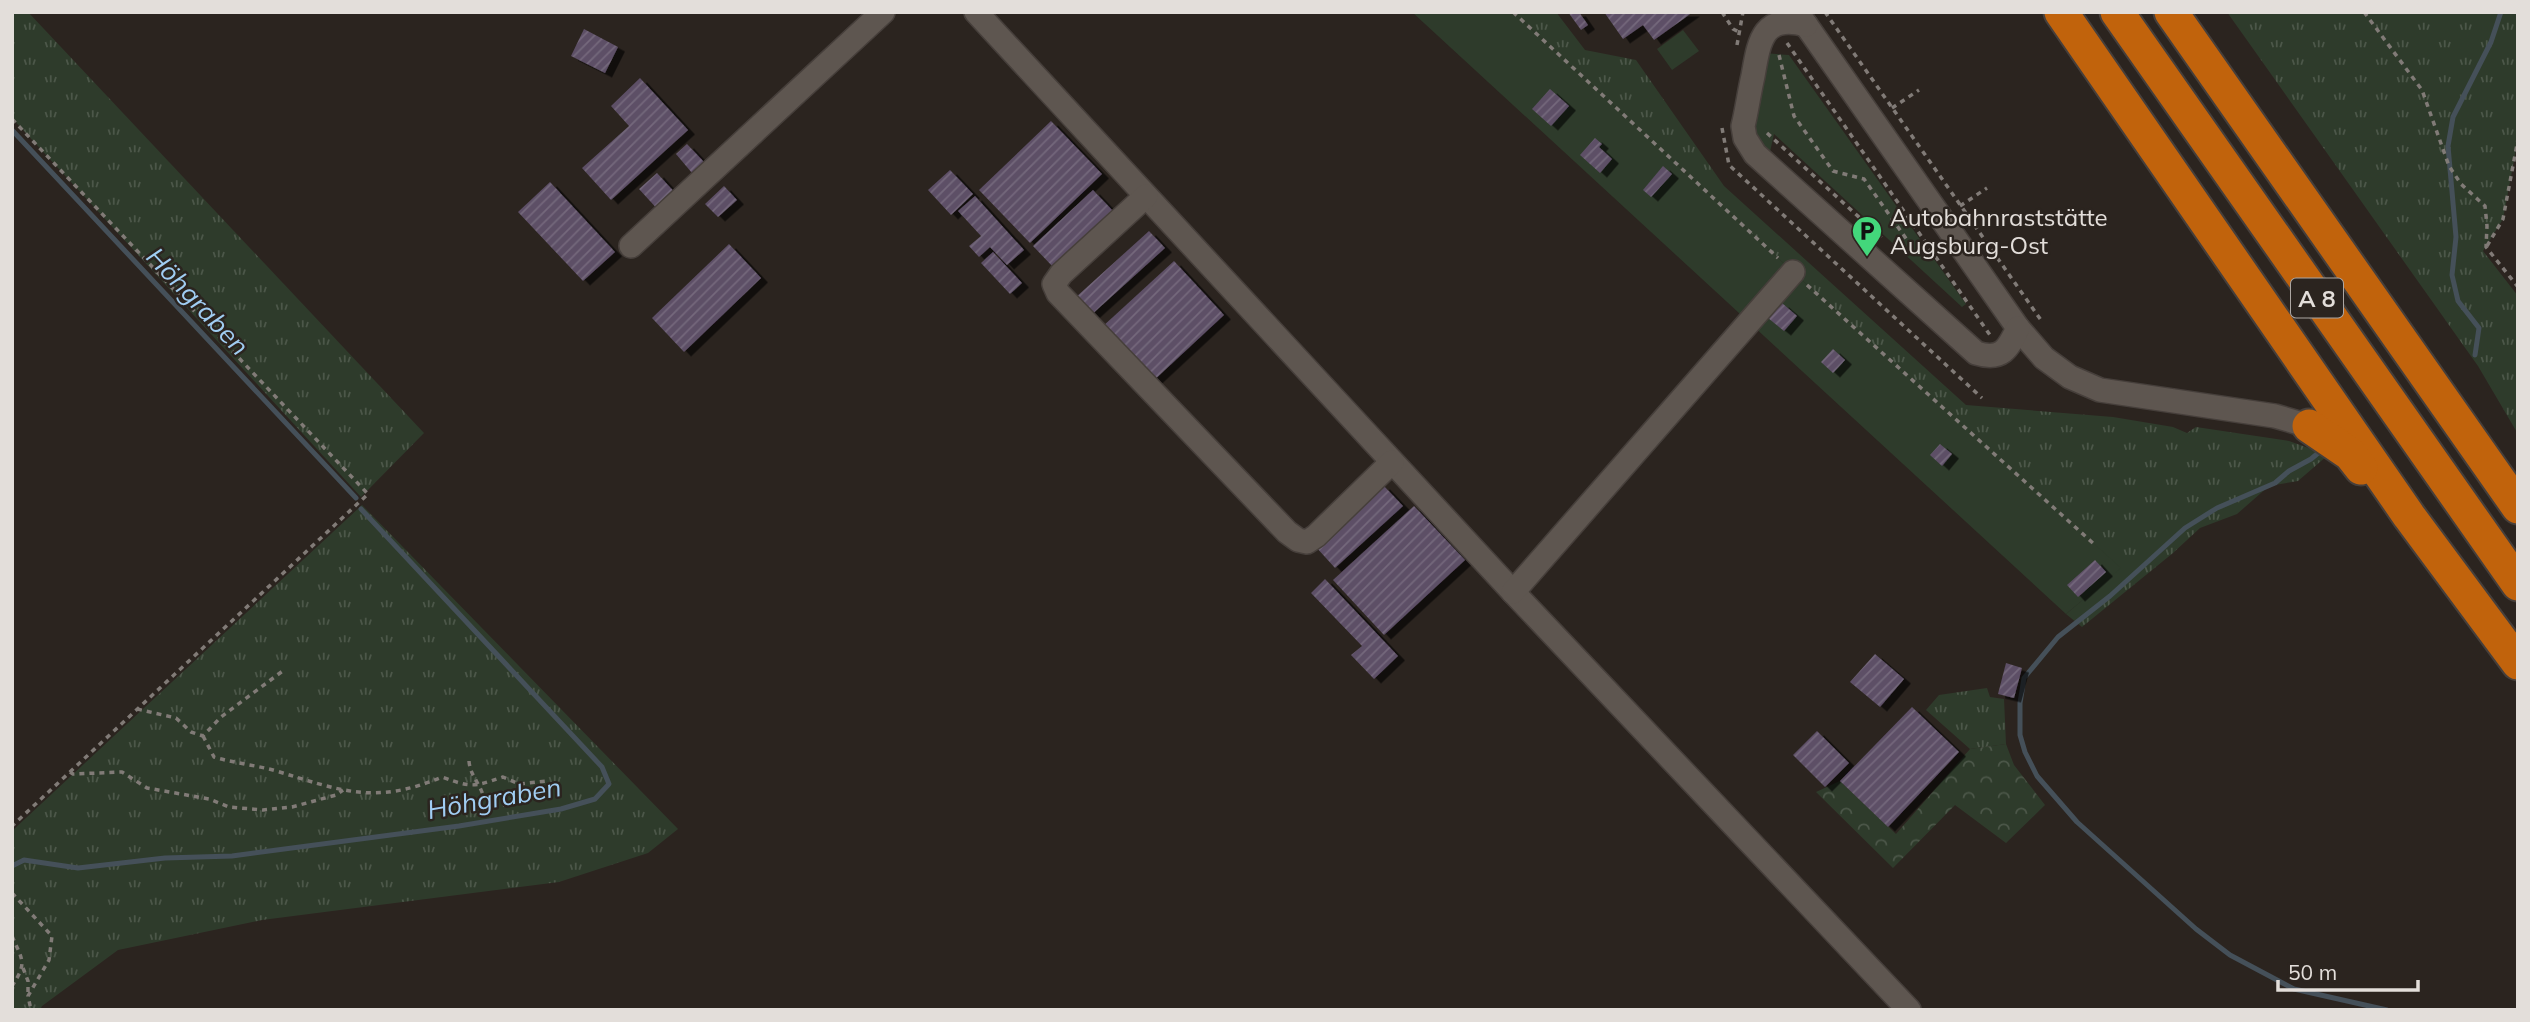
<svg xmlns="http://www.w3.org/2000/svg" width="2530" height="1022" viewBox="0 0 2530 1022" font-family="Mulish,sans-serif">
  <defs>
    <pattern id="grass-tufts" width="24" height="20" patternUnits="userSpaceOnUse" patternTransform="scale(1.75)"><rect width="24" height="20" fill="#2e3b2b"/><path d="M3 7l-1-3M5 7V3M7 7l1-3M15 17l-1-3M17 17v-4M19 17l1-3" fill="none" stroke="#4c5749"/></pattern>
    <pattern id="forest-crowns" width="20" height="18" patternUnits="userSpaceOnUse" patternTransform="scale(1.75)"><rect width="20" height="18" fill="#2e3b2b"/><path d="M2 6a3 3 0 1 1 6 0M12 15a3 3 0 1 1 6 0" fill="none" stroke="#4c5749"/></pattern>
    <pattern id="building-hatch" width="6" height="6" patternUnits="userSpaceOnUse" patternTransform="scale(1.75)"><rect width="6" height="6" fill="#5d4f66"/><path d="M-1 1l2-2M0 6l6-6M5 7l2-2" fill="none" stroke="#74687b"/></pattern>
    <filter id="shadow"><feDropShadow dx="7" dy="4.5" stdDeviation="0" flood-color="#0009"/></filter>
  </defs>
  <rect width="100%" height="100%" fill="#2b241f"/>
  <g fill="url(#grass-tufts)">
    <path d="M 12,12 L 28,12 L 424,433 L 361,497 L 12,118 Z"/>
    <path d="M 1513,12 L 1556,12 L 1585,50 L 1636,60 L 1724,186 L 1966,405 L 2113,417 L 2173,427 L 2187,433 L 2196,427 L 2289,441 L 2328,455 L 2298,481 L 2269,486 L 2237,514 L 2200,528 L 2173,553 L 2082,627 L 2066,614 L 2120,568 L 1793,272 Z"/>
    <path d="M 2227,12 L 2518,12 L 2518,139 L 2503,219 L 2483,251 L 2518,296 L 2518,434 L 2478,366 Z"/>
    <path d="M 362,505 L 678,829 L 648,853 L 559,882 L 262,920 L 118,950 L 42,1006 L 40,1010 L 12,1010 L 12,831 Z"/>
    <path d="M 1987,688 L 1990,697 L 2004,699 L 2006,744 L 1970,749 L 1926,710 L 1939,695 Z"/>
  </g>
  <path fill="url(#forest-crowns)" d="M 2006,744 L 2014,765 L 2045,805 L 2006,843 L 1955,805 L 1893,868 L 1816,792 L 1840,781 L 1896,834 L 1970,749 Z"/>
  <g fill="#2e3b2b">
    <path d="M 1412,12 L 1513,12 L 1793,272 L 2121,568 L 2066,614 Z"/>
    <path d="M 1683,30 L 1699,51 L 1672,70 L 1657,49 Z"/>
    <path d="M 1763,53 L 1789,55 L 1966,304 L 1962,307 L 1774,134 L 1768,161 L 1753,130 Z"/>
  </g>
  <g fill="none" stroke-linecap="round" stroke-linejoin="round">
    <g stroke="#455059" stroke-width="5">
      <path d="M 12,130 L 356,498"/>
      <path d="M 2475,355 L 2479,328 L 2458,301 L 2452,275 L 2456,237 L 2448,146 L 2453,117 L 2491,42 L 2501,12"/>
      <path d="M 2323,449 L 2311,459 L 2289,471 L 2275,483 L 2217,508 L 2185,528 L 2110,596 L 2058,637 L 2024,678 L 2020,703 L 2020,735 L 2025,752 L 2037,776 L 2077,822 L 2196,929 L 2230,955 L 2294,989 L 2387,1010"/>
      <path d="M 12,866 L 24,860 L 78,868 L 165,858 L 232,856 L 459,826 L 561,809 L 595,799 L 609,784 L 602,767 L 361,509"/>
    </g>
  </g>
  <g fill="url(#building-hatch)" filter="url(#shadow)">
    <path d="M 1568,12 L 1579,12 L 1588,25 L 1581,30 Z"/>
    <path d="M 1604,12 L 1693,12 L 1654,40 L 1643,25 L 1623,39 Z"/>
    <path d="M 584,29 L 618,47 L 605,73 L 571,56 Z"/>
    <path d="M 640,78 L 688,130 L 611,200 L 582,168 L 629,126 L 611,106 Z"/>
    <path d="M 1550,89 L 1569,106 L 1551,126 L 1532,109 Z"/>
    <path d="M 1051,121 L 1102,174 L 1030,243 L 979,190 Z"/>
    <path d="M 1595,138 L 1602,144 L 1599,147 L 1612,159 L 1600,173 L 1580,155 Z"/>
    <path d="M 687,144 L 704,162 L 692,173 L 676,154 Z"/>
    <path d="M 1663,166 L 1672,174 L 1651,197 L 1643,190 Z"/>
    <path d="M 950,170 L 973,194 L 951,215 L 928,190 Z"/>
    <path d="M 657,173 L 678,196 L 660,212 L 639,189 Z"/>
    <path d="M 550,182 L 615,252 L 583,281 L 518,212 Z"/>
    <path d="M 724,186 L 737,200 L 718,217 L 705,204 Z"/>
    <path d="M 1093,190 L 1114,212 L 1054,268 L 1033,246 Z"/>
    <path d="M 975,196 L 1024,250 L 1007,265 L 990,247 L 979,257 L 969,246 L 981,236 L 958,211 Z"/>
    <path d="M 1149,231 L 1165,248 L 1090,316 L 1075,298 Z"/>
    <path d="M 729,244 L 761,278 L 684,352 L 652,318 Z"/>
    <path d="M 993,252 L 1022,283 L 1010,294 L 981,263 Z"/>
    <path d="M 1174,261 L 1224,315 L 1152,382 L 1101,328 Z"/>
    <path d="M 1782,303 L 1797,316 L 1784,331 L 1768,318 Z"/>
    <path d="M 1833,349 L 1845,360 L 1833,373 L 1821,362 Z"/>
    <path d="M 1940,444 L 1952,454 L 1942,466 L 1930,455 Z"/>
    <path d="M 1383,485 L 1403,506 L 1335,568 L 1316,547 Z"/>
    <path d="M 1414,506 L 1465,560 L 1384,635 L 1333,580 Z"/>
    <path d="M 2095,560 L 2106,572 L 2078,597 L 2067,585 Z"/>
    <path d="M 1325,579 L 1398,656 L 1374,679 L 1351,655 L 1362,646 L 1311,593 Z"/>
    <path d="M 1875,654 L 1904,679 L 1880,707 L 1850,682 Z"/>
    <path d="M 2006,663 L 2022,668 L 2014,698 L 1998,694 Z"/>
    <path d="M 1912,707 L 1959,752 L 1888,827 L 1840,781 Z"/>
    <path d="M 1817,731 L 1849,763 L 1825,787 L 1793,755 Z"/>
  </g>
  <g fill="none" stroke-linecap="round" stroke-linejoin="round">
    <g stroke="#463f3b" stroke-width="26">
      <g id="minor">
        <path d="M 976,12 L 1513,592 L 1909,1010"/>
        <path d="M 1797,12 L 2018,328 L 2044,358 L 2070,377 L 2100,390 L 2275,416 L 2309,426"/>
        <path d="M 1806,25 C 1762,13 1759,42 1753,76 C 1749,93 1747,110 1743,126 L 1745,138 L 1755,154 L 1976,353 C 2002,361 2008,349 2018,328"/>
        <path d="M 1146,196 L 1061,274 L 1054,284 L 1058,293 L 1287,532 L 1298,540 L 1307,542 L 1316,536 L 1392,462"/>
        <path d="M 631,246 L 883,12"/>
        <path d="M 1513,592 L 1793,272"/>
      </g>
    </g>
    <g stroke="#463f3b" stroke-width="37">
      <g id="highway">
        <path d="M 2061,12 L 2409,516 L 2518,663"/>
        <path d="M 2117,12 L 2518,584"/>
        <path d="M 2171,12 L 2518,507"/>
        <path d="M 2309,426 L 2350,454 L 2361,468"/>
      </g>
    </g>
    <g stroke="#817b77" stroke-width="3.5" stroke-dasharray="5 5" stroke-linecap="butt">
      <path d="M 1513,12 L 1778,258"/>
      <path d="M 1722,12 L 1733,29 L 1739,32"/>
      <path d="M 1825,12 L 2043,323"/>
      <path d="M 2364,12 L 2422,90 L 2449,166 L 2461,184 L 2485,206 L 2487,226 L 2486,247 L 2518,287"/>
      <path d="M 1787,43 L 1990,335"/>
      <path d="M 1737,45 L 1743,12"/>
      <path d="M 1779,55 L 1794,116 L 1833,171 L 1864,179 L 1917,254"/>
      <path d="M 1892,108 L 1919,90"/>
      <path d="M 12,119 L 368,494 L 12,826"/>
      <path d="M 1722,128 L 1729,165 L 1982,398"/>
      <path d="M 1767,133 L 1885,241"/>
      <path d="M 1960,206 L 1987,188"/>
      <path d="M 2487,246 L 2503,219 L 2518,139"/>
      <path d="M 1807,285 L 2094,544"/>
      <path d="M 137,709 L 176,718 L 191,732 L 203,736 L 221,717 L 284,670"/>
      <path d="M 203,736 L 214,757 C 234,763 254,765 273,770 C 340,790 373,806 442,777 C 472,788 473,787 503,777 L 519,784 L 547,781"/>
      <path d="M 469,761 C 470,775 479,782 483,795 L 500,806 L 507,804 L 522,789 L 519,784"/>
      <path d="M 70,772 L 73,774 L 122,772 L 147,788 L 209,799 L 229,807 L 263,810 L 292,807 L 336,795 L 343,790"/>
      <path d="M 12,893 L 52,936 L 49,960 L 28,996 L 31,1010"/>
      <path d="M 12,936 C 22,960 28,962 12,986"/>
      <path d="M 23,968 L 28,981 L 28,993"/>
    </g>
    <use href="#minor" stroke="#5e5650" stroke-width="23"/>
    <use href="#highway" stroke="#c1630c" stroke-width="33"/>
  </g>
  <defs>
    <g id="parking-pin" transform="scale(1.575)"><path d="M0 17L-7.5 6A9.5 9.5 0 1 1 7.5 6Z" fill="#43d77b" stroke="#2b241f"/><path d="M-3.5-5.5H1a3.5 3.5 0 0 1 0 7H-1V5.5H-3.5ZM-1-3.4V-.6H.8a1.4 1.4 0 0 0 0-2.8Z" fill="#111"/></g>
  </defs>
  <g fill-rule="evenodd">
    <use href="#parking-pin" x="1867" y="231"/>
  </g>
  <g text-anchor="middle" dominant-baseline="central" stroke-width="5" stroke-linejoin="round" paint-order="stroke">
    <rect fill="#2b241f" stroke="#aca6a2" stroke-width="2" x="2291" y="278.5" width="52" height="39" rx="5"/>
    <g font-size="23" font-weight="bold" fill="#e3deda">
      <text x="2317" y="298">A 8</text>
    </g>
    <g font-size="24" fill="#e3deda" stroke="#2b241f" text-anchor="start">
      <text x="1890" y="217">Autobahnraststätte<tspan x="1890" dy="28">Augsburg-Ost</tspan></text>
    </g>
    <g font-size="26" font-style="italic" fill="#a0cdf2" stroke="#2b241f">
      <text transform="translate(198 301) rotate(47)">Höhgraben</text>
      <text transform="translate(494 798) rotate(-10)">Höhgraben</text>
    </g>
  </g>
  <rect width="2530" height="1022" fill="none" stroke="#e3deda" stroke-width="28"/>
  <path d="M2278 980v10h140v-10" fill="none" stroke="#e3deda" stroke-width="3.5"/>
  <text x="2288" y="980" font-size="21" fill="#e3deda" stroke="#2b241f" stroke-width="5" paint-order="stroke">50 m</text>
</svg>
